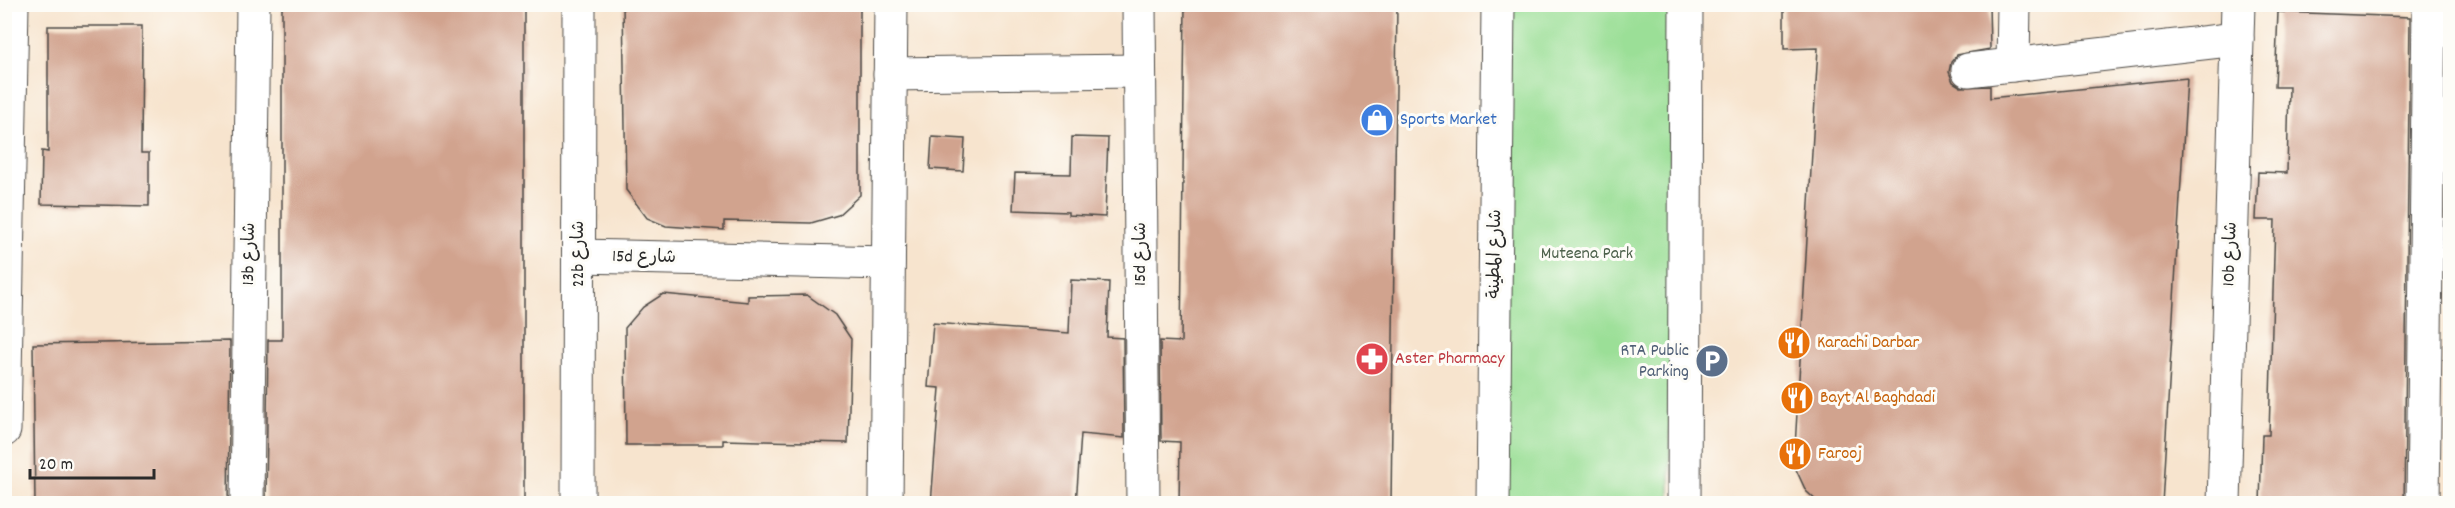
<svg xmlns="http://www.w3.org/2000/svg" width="2455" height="508" viewBox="0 0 2455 508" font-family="Dekko,'Playpen Sans Arabic',sans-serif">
  <rect width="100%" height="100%" fill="#fdfcf7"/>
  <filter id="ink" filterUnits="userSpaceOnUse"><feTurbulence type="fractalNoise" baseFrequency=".0167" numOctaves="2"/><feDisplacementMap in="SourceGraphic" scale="12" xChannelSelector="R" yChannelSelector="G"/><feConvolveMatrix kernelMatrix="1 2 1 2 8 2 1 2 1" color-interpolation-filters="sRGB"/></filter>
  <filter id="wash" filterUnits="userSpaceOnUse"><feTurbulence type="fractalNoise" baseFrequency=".008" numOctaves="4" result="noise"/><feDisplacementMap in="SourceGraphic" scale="24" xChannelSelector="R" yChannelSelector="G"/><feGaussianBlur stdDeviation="1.35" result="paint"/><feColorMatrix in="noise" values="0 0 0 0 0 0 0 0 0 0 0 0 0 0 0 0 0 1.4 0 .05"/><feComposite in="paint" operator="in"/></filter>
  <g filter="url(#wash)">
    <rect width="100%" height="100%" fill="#f7e4ce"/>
    <path fill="#9bdf97" stroke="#638561" stroke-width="1.5" d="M 1505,5 L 1671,5 L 1670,503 L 1504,504 Z"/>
    <g id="blocks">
      <g fill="#d1a38e">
        <path d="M 282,4 L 524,4 L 524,504 L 266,504 L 268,340 L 282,340 Z"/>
        <path d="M 623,4 L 860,4 L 860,195 L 838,215 L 811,223 L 724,221 L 724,230 L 666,226 L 647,218 L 626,190 Z"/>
        <path d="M 1185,4 L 1397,4 L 1391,504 L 1179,504 L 1180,442 L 1161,441 L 1160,341 L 1181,342 Z"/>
        <path d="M 1784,4 L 1989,4 L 1990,49 L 1957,55 L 1951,62 L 1949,72 L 1953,82 L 1961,87 L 1990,86 L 1990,98 L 2187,78 L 2162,504 L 1820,504 L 1806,491 L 1794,465 L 1818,48 L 1784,49 Z"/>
        <path d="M 2278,12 L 2410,17 L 2404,504 L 2260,504 L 2262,435 L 2269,435 L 2275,220 L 2256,220 L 2258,172 L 2287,173 L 2289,87 L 2275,87 Z"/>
        <path d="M 48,26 L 142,26 L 141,153 L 149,153 L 149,206 L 41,204 L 42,151 L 48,152 Z"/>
        <path d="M 932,137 L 965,139 L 963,171 L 930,169 Z"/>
        <path d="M 1072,137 L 1108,138 L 1105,217 L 1068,215 L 1068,212 L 1013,210 L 1015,173 L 1071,174 Z"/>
        <path d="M 1071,280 L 1109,282 L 1107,337 L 1123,338 L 1124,438 L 1081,434 L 1076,504 L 931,504 L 940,388 L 928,387 L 933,323 L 1069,333 Z"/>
        <path d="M 663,294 L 748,302 L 748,296 L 807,295 L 835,315 L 851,339 L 848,443 L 723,440 L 723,445 L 626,445 L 625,328 L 643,307 Z"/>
        <path d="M 230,341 L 228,504 L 35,504 L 33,344 Z"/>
      </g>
    </g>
  </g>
  <g filter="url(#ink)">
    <use href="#blocks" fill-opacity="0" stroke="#4a4743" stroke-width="1.5"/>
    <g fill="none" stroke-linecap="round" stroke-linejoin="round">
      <g stroke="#4a4743" stroke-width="35">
        <g id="minor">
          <path d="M 1139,4 L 1143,504"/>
          <path d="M 2013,65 L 2014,4"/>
          <path d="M 1968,70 L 2237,39"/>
          <path d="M 890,74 L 1139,71"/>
          <path d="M 579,256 L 888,263"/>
          <path d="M 4,430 L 12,4"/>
          <path d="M 247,504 L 253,4"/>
          <path d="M 578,504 L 579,4"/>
          <path d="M 886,504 L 891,4"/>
          <path d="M 1493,504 L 1498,4"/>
          <path d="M 1684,504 L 1686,4"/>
          <path d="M 2224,504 L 2238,4"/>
          <path d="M 2423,504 L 2429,4"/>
        </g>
      </g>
      <use href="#minor" stroke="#fff" stroke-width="33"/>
    </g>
  </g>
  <defs>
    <g id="shop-disc" transform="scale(1.725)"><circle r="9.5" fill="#3f7fe0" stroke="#fdfcf7"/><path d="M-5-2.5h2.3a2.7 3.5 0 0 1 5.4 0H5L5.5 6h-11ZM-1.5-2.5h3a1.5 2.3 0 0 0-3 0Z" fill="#fff"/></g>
    <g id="restaurant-disc" transform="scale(1.725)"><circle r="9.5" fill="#e8710a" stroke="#fdfcf7"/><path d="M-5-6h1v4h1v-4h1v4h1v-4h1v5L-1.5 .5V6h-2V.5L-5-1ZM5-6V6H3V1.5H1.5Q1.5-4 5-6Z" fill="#fff"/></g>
    <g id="pharmacy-disc" transform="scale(1.725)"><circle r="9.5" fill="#e0444e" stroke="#fdfcf7"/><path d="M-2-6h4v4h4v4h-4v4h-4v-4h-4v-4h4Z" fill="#fff"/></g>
    <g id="parking-disc" transform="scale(1.725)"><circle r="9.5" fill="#5c6f8a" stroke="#fdfcf7"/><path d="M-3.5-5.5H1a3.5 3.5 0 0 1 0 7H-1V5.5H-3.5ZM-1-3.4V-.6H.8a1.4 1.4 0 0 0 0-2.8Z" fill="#fff"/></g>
  </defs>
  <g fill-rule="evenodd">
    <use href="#shop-disc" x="1377" y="120"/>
    <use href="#restaurant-disc" x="1794" y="343"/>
    <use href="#pharmacy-disc" x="1372" y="359"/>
    <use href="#parking-disc" x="1712" y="361"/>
    <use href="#restaurant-disc" x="1797" y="398"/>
    <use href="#restaurant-disc" x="1795" y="454"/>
  </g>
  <g text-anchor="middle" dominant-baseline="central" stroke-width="6" stroke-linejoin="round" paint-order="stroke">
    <g font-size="18" fill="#366cbe" stroke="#fdfcf7" text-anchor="start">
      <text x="1400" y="120">Sports Market</text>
    </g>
    <g font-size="18" fill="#2b2b2b" stroke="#fdfcf7">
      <text transform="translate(250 254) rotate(-89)">13b شارع</text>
      <text transform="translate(579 254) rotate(-90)">22b شارع</text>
      <text transform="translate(1141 254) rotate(-90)">15d شارع</text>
      <text transform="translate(1496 254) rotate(-89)">شارع المطينة</text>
      <text transform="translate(2231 254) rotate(-88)">10b شارع</text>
      <text transform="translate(644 258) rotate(1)">15d شارع</text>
    </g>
    <g font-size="18" fill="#4d614b" stroke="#fdfcf7">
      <text x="1587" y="254">Muteena Park</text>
    </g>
    <g font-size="18" fill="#c56008" stroke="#fdfcf7" text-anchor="start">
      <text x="1817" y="343">Karachi Darbar</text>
      <text x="1820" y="398">Bayt Al Baghdadi</text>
      <text x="1818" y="454">Farooj</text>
    </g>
    <g font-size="18" fill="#4e5e75" stroke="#fdfcf7" text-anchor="end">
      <text x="1689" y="351">RTA Public<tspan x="1689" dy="21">Parking</tspan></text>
    </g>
    <g font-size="18" fill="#be3a42" stroke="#fdfcf7" text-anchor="start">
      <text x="1395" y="359">Aster Pharmacy</text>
    </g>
  </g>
  <rect width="2455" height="508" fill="none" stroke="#fdfcf7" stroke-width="24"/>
  <path d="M30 469v9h124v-9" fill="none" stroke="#2b2b2b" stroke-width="3"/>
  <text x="39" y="469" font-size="18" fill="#2b2b2b" stroke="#fdfcf7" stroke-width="4.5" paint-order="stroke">20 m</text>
</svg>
